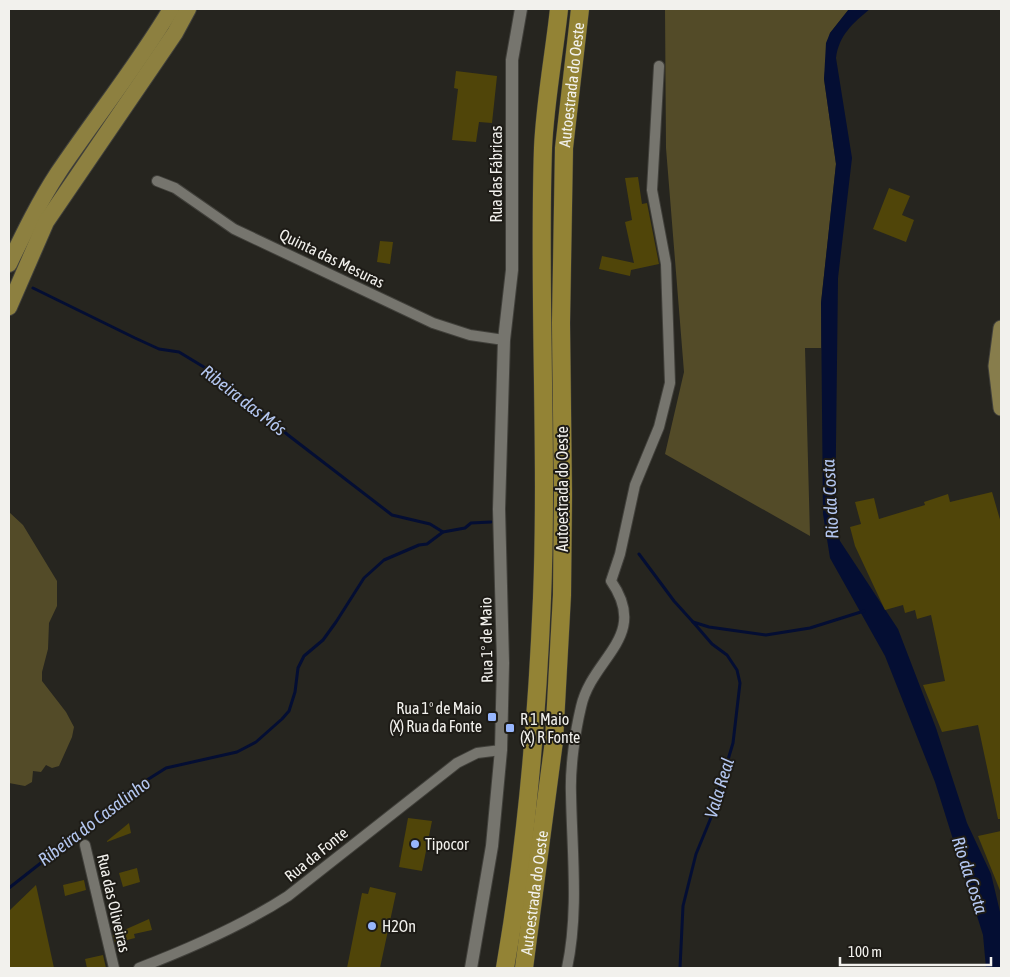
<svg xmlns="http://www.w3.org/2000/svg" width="1010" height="977" viewBox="0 0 1010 977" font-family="'Asap Condensed',sans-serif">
  <rect width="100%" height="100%" fill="#26251f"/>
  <g fill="#534b28">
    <path d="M 665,9 L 849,9 L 830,33 L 824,79 L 836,164 L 821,303 L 821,348 L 805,348 L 810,536 L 665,454 L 684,372 L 666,148 Z"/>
    <path d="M 9,512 L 23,525 L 57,581 L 57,606 L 49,623 L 48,649 L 42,672 L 42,681 L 66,712 L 74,727 L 72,737 L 59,766 L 52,768 L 46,765 L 41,772 L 33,771 L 32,782 L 25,786 L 9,783 Z"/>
  </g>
  <path fill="#040e33" d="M 849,9 L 870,9 C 853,23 839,35 836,58 L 852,158 L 838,278 L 835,527 L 840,541 L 898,629 L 936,728 L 967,823 L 991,874 L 1001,916 L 1001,968 L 986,968 L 983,935 L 935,782 L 885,656 L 830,558 L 823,514 L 821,303 L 836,164 L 824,79 L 826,43 L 830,33 Z"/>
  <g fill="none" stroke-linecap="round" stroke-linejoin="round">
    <g stroke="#040e33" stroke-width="3">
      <path d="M 33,288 L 135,338 L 159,349 L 179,352 L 217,375 L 288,435 L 392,515 L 430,524 L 443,532"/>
      <path d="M 639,554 L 674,601 L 693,622 L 709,627 L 766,635 L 810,628 L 864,611"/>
      <path d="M 9,888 L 93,822 L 128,792 L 166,768 L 237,752 L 256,742 L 282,719 L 289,711 L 295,692 L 298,668 L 304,656 L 323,640 L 336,622 L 364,578 L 384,560 L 419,545 L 427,544 L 443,532 L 465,528 L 471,523 L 491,522"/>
      <path d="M 680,968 L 683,906 L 696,854 L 710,820 L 733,743 L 740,683 L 737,670 L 727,655 L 712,644 L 693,622"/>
    </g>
  </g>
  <g fill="#504509">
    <path d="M 456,71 L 497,76 L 492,123 L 479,122 L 476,142 L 452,140 L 458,89 L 454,88 Z"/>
    <path d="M 638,177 L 642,204 L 647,203 L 659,264 L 631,270 L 630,276 L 599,269 L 602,256 L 634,263 L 625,222 L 632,220 L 625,178 Z"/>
    <path d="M 889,188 L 910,196 L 902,215 L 914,220 L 906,242 L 873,229 Z"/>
    <path d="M 380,241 L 393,242 L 390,264 L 377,262 Z"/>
    <path d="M 992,492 L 1001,523 L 1001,819 L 998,819 L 978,725 L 942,732 L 923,685 L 945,681 L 931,615 L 917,619 L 915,610 L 905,613 L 903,605 L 885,610 L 855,546 L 850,527 L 861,524 L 855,502 L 874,498 L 879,519 L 925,505 L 924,502 L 948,494 L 950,502 Z"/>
    <path d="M 408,818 L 432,821 L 422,871 L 399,867 Z"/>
    <path d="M 129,823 L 131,833 L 107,842 L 107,841 Z"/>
    <path d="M 1001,831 L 1001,893 L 978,836 Z"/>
    <path d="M 137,868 L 140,882 L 123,887 L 119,873 Z"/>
    <path d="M 84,880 L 86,890 L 65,896 L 63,885 Z"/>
    <path d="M 36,885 L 54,968 L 9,968 L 9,911 Z"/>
    <path d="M 370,887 L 396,893 L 380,968 L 347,968 L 362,893 L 368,894 Z"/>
    <path d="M 149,919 L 152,930 L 134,934 L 135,938 L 115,943 L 113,935 Z"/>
    <path d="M 103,955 L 106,968 L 87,968 L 85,959 Z"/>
  </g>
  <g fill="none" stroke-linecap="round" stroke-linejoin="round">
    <g stroke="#41403b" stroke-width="12">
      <g id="minor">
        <path d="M 157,181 L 175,188 L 234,229 L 433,323 L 470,335 L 504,340"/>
        <path d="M 85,845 L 114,968"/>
        <path d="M 139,968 C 191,948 242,926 288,896 L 457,763 L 477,753 L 501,750"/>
        <path d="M 567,968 C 579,911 572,852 571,794 C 570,768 575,732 581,707 C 592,657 650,637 611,581 L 620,554 L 635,485 L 659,427 L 670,383 L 666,264 L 652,190 L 659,66"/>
      </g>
    </g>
    <g stroke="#41403b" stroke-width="14">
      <path id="tertiary" d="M 471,968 L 492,846 L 501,750 L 503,663 L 499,509 L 504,340 L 512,270 L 512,60 L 521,9"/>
    </g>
    <g stroke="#41403b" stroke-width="17">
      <path id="primary" d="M 1001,328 L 996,366 L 1001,408"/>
    </g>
    <g stroke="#41403b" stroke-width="18">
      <g id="trunk">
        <path d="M 9,264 C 24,233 39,202 58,173 C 95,118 137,66 171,9"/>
        <path d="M 9,307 L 46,222 L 175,33 L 188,9"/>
      </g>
    </g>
    <g stroke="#41403b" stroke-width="19">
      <g id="motorway">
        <path d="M 505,968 C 526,847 537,721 542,598 C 548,448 538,298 543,148 C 545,102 554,55 559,9"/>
        <path id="s1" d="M 524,968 L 554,741 L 562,595 L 563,495 L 561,323 L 564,148 L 580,9"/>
      </g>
    </g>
    <use href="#minor" stroke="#76756e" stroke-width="10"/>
    <use href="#tertiary" stroke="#76756e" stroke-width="12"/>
    <use href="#primary" stroke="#877d4c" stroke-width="15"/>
    <use href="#trunk" stroke="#8d8040" stroke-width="16"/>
    <use href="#motorway" stroke="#938335" stroke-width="18"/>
  </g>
  <g fill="#97b6fd" stroke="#1d1b16" stroke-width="2">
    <rect x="487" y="712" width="10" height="10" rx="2.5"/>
    <rect x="505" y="723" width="10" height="10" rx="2.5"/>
    <circle cx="415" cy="844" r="5"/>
    <circle cx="372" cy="926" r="5"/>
  </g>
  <g text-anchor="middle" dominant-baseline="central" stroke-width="4" stroke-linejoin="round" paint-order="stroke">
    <g font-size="16" fill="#f2f1ed" stroke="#1d1b16">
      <text stroke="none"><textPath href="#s1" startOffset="886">Autoestrada do Oeste</textPath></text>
      <text transform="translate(496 174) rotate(-90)">Rua das Fábricas</text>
      <text transform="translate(332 258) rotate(26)">Quinta das Mesuras</text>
      <text transform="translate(562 489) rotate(-90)">Autoestrada do Oeste</text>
      <text transform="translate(486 640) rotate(-91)">Rua 1º de Maio</text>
      <text transform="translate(316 854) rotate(-39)">Rua da Fonte</text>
      <text stroke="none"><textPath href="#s1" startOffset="76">Autoestrada do Oeste</textPath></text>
      <text transform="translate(114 903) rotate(77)">Rua das Oliveiras</text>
    </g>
    <g font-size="16" fill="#f2f1ed" stroke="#1d1b16" text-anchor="start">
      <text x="482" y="708" text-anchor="end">Rua 1º de Maio<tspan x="482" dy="18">(X) Rua da Fonte</tspan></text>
      <text x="520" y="719">R 1 Maio<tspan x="520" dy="18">(X) R Fonte</tspan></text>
      <text x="425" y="844">Tipocor</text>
      <text x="382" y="926">H2On</text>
    </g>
    <g font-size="18" font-style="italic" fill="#b4c7f1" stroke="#1d1b16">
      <text transform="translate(244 400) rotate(38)">Ribeira das Mós</text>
      <text transform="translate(830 499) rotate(-93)">Rio da Costa</text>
      <text transform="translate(719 788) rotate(-73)">Vala Real</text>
      <text transform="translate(94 821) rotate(-37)">Ribeira do Casalinho</text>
      <text transform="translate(970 875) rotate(72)">Rio da Costa</text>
    </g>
  </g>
  <rect width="1010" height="977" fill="none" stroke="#f2f1ed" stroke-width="20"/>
  <path d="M840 957v8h151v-8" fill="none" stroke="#f2f1ed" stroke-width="2.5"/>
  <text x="848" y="957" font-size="15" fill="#f2f1ed" stroke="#1d1b16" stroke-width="4" paint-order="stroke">100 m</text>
</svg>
